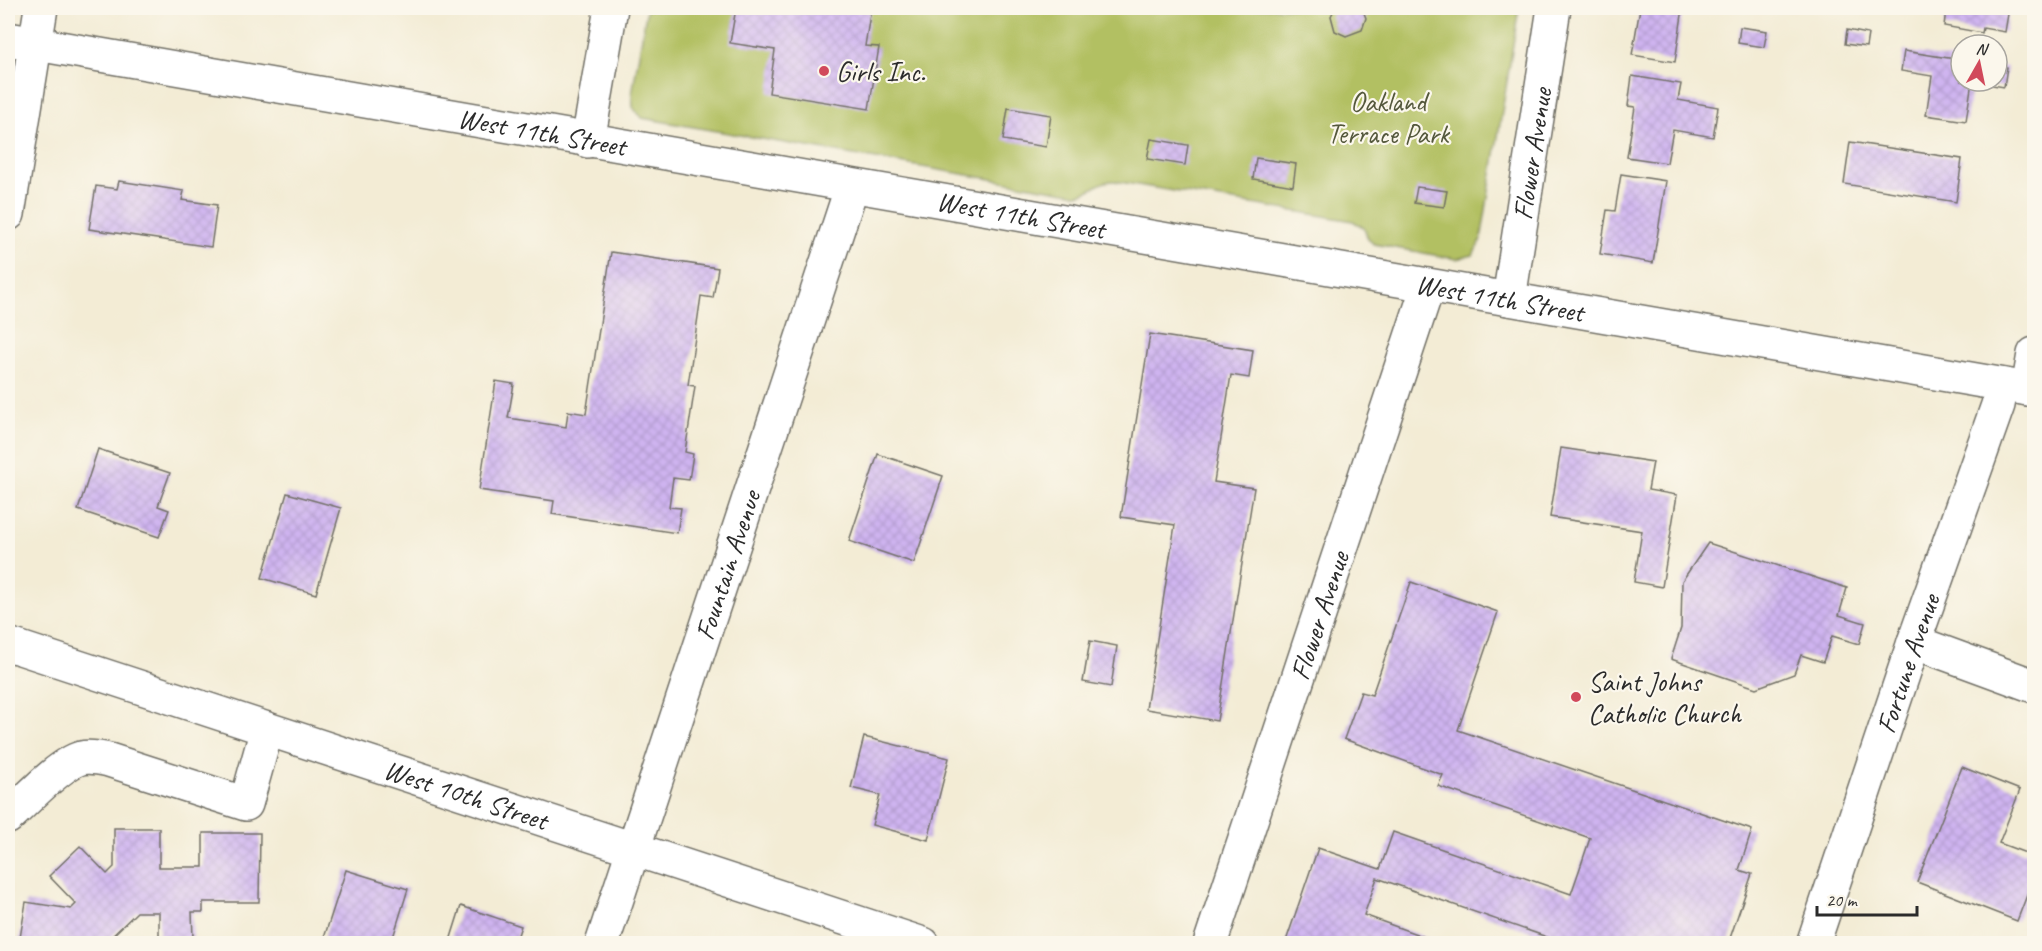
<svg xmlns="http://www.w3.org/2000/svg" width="2042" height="951" viewBox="0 0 2042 951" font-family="Caveat,sans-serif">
  <defs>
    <pattern id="building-cross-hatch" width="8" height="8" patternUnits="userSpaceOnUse" patternTransform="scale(1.5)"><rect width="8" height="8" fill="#cfb4f0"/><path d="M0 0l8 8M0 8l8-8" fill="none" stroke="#b29bce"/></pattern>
  </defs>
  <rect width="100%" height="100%" fill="#fbf7ec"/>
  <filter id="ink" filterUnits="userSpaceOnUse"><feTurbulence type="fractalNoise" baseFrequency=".0167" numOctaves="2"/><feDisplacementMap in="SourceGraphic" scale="12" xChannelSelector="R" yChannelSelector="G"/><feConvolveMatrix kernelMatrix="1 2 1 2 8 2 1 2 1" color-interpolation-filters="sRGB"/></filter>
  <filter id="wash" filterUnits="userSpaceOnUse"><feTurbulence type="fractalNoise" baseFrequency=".008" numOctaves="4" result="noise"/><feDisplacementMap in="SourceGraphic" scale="24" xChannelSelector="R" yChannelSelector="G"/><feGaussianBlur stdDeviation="1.35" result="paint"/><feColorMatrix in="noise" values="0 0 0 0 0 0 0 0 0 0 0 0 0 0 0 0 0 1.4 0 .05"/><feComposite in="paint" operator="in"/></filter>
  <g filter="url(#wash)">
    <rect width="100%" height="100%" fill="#f3ecd5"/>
    <path fill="#b2c062" stroke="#6e7646" stroke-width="1.5" d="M 647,8 L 1519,8 L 1481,240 L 1473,255 L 1456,259 L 1374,244 L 1368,239 L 1364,228 L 1353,221 L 1114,181 C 1099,180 1092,193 1077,194 L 642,118 L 633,108 L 632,94 Z"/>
    <g id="blocks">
      <g fill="url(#building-cross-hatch)">
        <path d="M 736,8 L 871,8 L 865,46 L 879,47 L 869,109 L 769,93 L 775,50 L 730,43 Z"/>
        <path d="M 1335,8 L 1362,8 L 1366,18 L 1362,30 L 1346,36 L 1335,31 L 1331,16 Z"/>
        <path d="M 1640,8 L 1683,8 L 1675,62 L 1632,55 Z"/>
        <path d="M 1936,8 L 2009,8 L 2005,32 L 1983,28 L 1982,33 L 1944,26 L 1946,10 Z"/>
        <path d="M 1740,27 L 1767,31 L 1764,47 L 1738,43 Z"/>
        <path d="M 1847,30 L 1868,34 L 1866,47 L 1845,44 Z"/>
        <path d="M 1904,51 L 1961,60 L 1961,81 L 1972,81 L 1966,121 L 1926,115 L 1932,76 L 1901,71 Z"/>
        <path d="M 1997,65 L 2007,67 L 2004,87 L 1974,82 L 1997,81 Z"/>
        <path d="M 1632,76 L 1681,84 L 1678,100 L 1718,107 L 1713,137 L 1673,130 L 1667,163 L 1627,157 L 1635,107 L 1628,106 Z"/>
        <path d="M 1008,108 L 1051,115 L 1046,147 L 1003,140 Z"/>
        <path d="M 1151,139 L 1188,145 L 1185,165 L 1147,159 Z"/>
        <path d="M 1850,142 L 1962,159 L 1956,202 L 1844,184 Z"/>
        <path d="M 1256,158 L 1296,164 L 1293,186 L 1253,179 Z"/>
        <path d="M 1621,174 L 1666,181 L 1653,263 L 1600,254 L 1607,210 L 1615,211 Z"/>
        <path d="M 119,181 L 184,191 L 182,200 L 217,205 L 211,247 L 89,229 L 96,186 L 117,189 Z"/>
        <path d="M 1417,187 L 1447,191 L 1444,207 L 1414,203 Z"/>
        <path d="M 611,252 L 718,268 L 713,298 L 701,296 L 688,385 L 695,386 L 685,452 L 693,454 L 689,480 L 673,478 L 669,507 L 681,508 L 677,533 L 552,514 L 554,501 L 479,490 L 496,381 L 514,384 L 508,418 L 566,427 L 568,411 L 586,414 Z"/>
        <path d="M 1150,334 L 1253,350 L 1249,378 L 1231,375 L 1214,482 L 1254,488 L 1217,721 L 1146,709 L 1175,525 L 1121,517 Z"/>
        <path d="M 1561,448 L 1653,462 L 1648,490 L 1677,495 L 1662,587 L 1634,582 L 1642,531 L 1550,517 Z"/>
        <path d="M 98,449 L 170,473 L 158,506 L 169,510 L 159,537 L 78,510 Z"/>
        <path d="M 878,454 L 943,476 L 914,563 L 849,541 Z"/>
        <path d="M 287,493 L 341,508 L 316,594 L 262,578 Z"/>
        <path d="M 1708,543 L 1847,588 L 1839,615 L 1865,623 L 1859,644 L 1832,636 L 1823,662 L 1801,655 L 1794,674 L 1756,688 L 1671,659 L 1681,628 L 1682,581 Z"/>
        <path d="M 1411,582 L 1498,612 L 1458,730 L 1752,830 L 1739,870 L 1752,874 L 1728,944 L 1567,944 L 1377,878 L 1364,915 L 1444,944 L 1285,944 L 1318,848 L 1380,869 L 1393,832 L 1571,894 L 1580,868 L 1590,838 L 1438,786 L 1443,775 L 1344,739 L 1361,692 L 1372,695 Z"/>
        <path d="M 1090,641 L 1117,646 L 1111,687 L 1083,682 Z"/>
        <path d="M 864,737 L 949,758 L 928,840 L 872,825 L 880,795 L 851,788 Z"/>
        <path d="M 1962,767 L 2020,790 L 1999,843 L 2034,856 L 2034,877 L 2017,921 L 1917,882 Z"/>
        <path d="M 114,828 L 159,828 L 159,867 L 203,867 L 203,833 L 260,833 L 259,902 L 203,902 L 203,912 L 192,912 L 193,938 L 159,938 L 159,912 L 137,912 L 104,944 L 19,944 L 26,902 L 71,909 L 76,904 L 49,876 L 80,846 L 107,874 L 114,867 Z"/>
        <path d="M 346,870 L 408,889 L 391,944 L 323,941 Z"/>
        <path d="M 461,906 L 521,926 L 515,944 L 449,944 Z"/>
      </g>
    </g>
  </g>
  <g filter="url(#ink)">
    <use href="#blocks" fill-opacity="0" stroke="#716f66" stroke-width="1.5"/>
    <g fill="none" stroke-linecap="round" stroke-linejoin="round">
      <g stroke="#716f66" stroke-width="36">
        <g id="minor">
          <path d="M 588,141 L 611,8"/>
          <path id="s1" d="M 1509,299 L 1554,8"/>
          <path d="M 2028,389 L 2034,354"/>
          <path d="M 1914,642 L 2034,686"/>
          <path id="s2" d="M 8,644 L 923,944"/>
          <path d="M 8,817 C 25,802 59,764 81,758 C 90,756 100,758 109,760 L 246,804 L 267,729"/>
          <path id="s3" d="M 602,944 L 852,186"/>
          <path id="s4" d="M 1210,944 L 1428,286"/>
          <path id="s5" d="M 1813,944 L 1914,642 L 1998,405 L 2002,385"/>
        </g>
      </g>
      <g stroke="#716f66" stroke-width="36">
        <g id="major">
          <path id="s6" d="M 8,39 L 2034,390"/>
          <path d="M 8,214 L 41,8"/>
        </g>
      </g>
      <use href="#minor" stroke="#fff" stroke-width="33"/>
      <use href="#major" stroke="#fff" stroke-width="33"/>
    </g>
  </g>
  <g fill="#d1495b" stroke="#fbf7ec" stroke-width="2">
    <circle cx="824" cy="71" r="6"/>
    <circle cx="1576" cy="697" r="6"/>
  </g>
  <g text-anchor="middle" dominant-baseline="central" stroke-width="4.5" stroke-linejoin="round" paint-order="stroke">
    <g font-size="28" fill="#2b2b2b" stroke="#fbf7ec" text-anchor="start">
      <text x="836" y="71">Girls Inc.</text>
      <text x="1588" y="681">Saint Johns<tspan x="1588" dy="32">Catholic Church</tspan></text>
    </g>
    <g font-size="28" fill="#54583c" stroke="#fbf7ec">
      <text x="1388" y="101">Oakland<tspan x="1388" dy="32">Terrace Park</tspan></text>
    </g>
    <g font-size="28" fill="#2b2b2b" stroke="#fbf7ec">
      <text stroke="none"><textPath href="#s6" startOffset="542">West 11th Street</textPath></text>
      <text stroke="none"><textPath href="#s1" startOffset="147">Flower Avenue</textPath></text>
      <text stroke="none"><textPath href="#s6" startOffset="1028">West 11th Street</textPath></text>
      <text stroke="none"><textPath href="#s6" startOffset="1514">West 11th Street</textPath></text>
      <text stroke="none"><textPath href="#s3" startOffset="399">Fountain Avenue</textPath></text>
      <text stroke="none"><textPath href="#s4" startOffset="346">Flower Avenue</textPath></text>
      <text stroke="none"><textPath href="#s5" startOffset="296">Fortune Avenue</textPath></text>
      <text stroke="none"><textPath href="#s2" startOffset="482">West 10th Street</textPath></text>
    </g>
  </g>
  <rect width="2042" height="951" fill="none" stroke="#fbf7ec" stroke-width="30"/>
  <g transform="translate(1979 63) rotate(9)"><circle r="28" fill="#fbf7ec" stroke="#a8a59f" stroke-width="1.5"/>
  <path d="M0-4.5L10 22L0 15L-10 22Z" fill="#d1495b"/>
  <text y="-9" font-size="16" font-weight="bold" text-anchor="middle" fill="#2b2b2b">N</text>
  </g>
  <path d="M1817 906v9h100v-9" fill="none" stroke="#2b2b2b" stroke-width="3"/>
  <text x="1826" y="906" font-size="18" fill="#2b2b2b" stroke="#fbf7ec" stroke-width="4.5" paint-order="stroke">20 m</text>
</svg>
